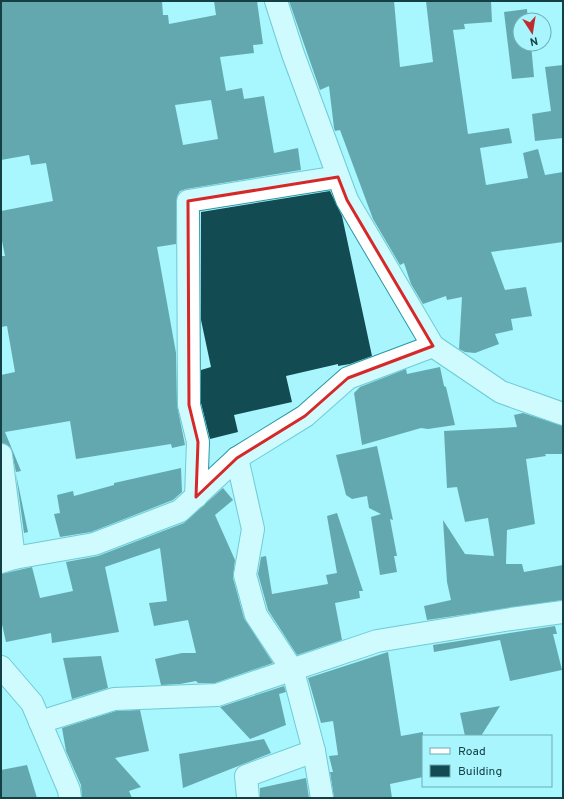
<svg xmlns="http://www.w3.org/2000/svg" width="564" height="799" viewBox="0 0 564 799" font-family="Overpass,sans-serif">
  <rect width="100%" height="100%" fill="#a8f5fe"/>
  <g fill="#124b51" fill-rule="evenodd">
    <path d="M 1,1 L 162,1 L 163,15 L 168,15 L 169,24 L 216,15 L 214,1 L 257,1 L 263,44 L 253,45 L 254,53 L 220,57 L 226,91 L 242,88 L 244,99 L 264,96 L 274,153 L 298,148 L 301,170 L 186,189 L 180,191 L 177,196 L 176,244 L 157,247 L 176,353 L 177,405 L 185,445 L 172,448 L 171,444 L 76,459 L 70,421 L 5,432 L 21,471 L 16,472 L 11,448 L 6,444 L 1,443 L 1,375 L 15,372 L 7,326 L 1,327 L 1,256 L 5,256 L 1,236 L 1,211 L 53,201 L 46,163 L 31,165 L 29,155 L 1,160 ZM 211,100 L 218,139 L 183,145 L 175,105 Z"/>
    <path d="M 289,1 L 394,1 L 400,67 L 433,62 L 426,1 L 491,1 L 492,22 L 464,24 L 465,29 L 453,30 L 468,134 L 509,128 L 512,143 L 480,148 L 486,185 L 528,178 L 523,153 L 538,149 L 545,175 L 563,172 L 563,242 L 491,252 L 505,290 L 526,287 L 532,316 L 511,319 L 513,330 L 495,334 L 499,344 L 475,353 L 465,352 L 459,349 L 462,297 L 447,300 L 446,296 L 423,304 L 411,284 L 404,263 L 400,265 L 373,219 L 340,130 L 335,131 L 334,128 L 329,86 L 320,90 Z"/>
    <path d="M 527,9 L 528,20 L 520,20 L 520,44 L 531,44 L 534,77 L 512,79 L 504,12 Z"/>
    <path d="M 563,65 L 563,138 L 535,141 L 532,114 L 551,111 L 545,67 Z"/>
    <path d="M 330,191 L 342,216 L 372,356 L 350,364 L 338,366 L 338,364 L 286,376 L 292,402 L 234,415 L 238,432 L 210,439 L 201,403 L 201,370 L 211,367 L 201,320 L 201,212 Z"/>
    <path d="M 440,367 L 444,386 L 446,387 L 455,425 L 428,429 L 421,428 L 362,445 L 354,393 L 360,387 L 406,369 L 407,374 Z"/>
    <path d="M 523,413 L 563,426 L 563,454 L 545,454 L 546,456 L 526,459 L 535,524 L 507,530 L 506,564 L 522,564 L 524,572 L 563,565 L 563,600 L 427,620 L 424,606 L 451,600 L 447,582 L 443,520 L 465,554 L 494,556 L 488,518 L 465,522 L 457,487 L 447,488 L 444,431 L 517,427 L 514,415 Z"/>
    <path d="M 377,446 L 393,520 L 390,519 L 397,556 L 394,556 L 397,572 L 380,575 L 371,517 L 381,514 L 369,508 L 367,496 L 352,499 L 346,495 L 336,455 Z"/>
    <path d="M 181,468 L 182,492 L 173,500 L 91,532 L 60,537 L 54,514 L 60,513 L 57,495 L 73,491 L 74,496 L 114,485 L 114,483 Z"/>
    <path d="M 16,474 L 28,532 L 24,533 Z"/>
    <path d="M 223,488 L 233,500 L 215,515 L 235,560 L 233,578 L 244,618 L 273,663 L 215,683 L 198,683 L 196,681 L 180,684 L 161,685 L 155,659 L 182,653 L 196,653 L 188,620 L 154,626 L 149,603 L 167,601 L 160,548 L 105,567 L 119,632 L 52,643 L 51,633 L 6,642 L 1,620 L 1,574 L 32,567 L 40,598 L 73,591 L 66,562 L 98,556 L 184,523 Z"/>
    <path d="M 337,513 L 363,591 L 359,591 L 360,598 L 335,603 L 342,640 L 297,655 L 268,610 L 258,574 L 261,557 L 266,556 L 272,594 L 328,584 L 326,575 L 337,573 L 327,516 Z"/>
    <path d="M 555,626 L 557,634 L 553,634 L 562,670 L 510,681 L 500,640 L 434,652 L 433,645 Z"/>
    <path d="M 388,652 L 401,736 L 423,732 L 423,777 L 390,784 L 392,798 L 334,798 L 330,772 L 333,772 L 329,756 L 338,755 L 333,721 L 321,723 L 308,678 Z"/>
    <path d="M 101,656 L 108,688 L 72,699 L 63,658 Z"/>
    <path d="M 284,686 L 286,692 L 279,694 L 286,725 L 250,739 L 220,707 Z"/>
    <path d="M 500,706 L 481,736 L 465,736 L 460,713 Z"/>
    <path d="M 140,710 L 149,751 L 115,758 L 141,787 L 129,791 L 132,798 L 82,798 L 81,785 L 66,751 L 62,728 L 116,711 Z"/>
    <path d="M 264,739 L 271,753 L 183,788 L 179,754 Z"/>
    <path d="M 27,765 L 37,798 L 1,798 L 1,770 Z"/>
    <path d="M 306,778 L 309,798 L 260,798 L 260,788 Z"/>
  </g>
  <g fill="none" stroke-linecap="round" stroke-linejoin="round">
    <g stroke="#2a98a3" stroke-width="24">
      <g id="street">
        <path d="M 276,1 L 293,54 L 347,200 L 433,346 L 501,392 L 563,414"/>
        <path d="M 1,455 L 14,558"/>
        <path d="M 237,458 L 253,529 L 245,575 L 256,615 L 293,671 L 314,751 L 322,798"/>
        <path d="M 196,497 L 198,442 L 189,405 L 188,201 L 338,177"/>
        <path d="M 1,562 L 14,558 L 94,544 L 180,511 L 237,458 L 305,416 L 348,378 L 433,346"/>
        <path d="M 1,667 L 32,703 L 69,790 L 70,798"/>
        <path d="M 40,722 L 114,699 L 217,695 L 377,641 L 511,619 L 563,612"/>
        <path d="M 248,798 L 246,776 L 314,751"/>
      </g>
    </g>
    <use href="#street" stroke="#fff" stroke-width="22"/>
  </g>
  <path d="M0 0H564V799H0ZM 338,177 L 347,200 L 433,346 L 348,378 L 305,416 L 237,458 L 196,497 L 198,442 L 189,405 L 188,201 Z" fill="#a8f5fe" fill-opacity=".55" fill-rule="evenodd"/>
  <path fill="none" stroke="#d62828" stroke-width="3" stroke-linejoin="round" d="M 338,177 L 347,200 L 433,346 L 348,378 L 305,416 L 237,458 L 196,497 L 198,442 L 189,405 L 188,201 Z"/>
  <rect width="564" height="799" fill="none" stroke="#144045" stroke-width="4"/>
  <rect x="422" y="735" width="130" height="52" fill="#a8f5fe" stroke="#6dadb4"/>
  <rect x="430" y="748" width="20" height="6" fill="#ffffff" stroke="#6dadb4"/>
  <text x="458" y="755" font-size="12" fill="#144045">Road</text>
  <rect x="430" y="765" width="20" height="12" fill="#124b51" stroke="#6dadb4"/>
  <text x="458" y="775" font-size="12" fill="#144045">Building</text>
  <g transform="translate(532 32) rotate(168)"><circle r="19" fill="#a8f5fe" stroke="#6dadb4"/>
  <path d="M0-3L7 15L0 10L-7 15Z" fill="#bc2d2e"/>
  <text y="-6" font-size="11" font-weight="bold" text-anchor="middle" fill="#144045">N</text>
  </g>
</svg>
